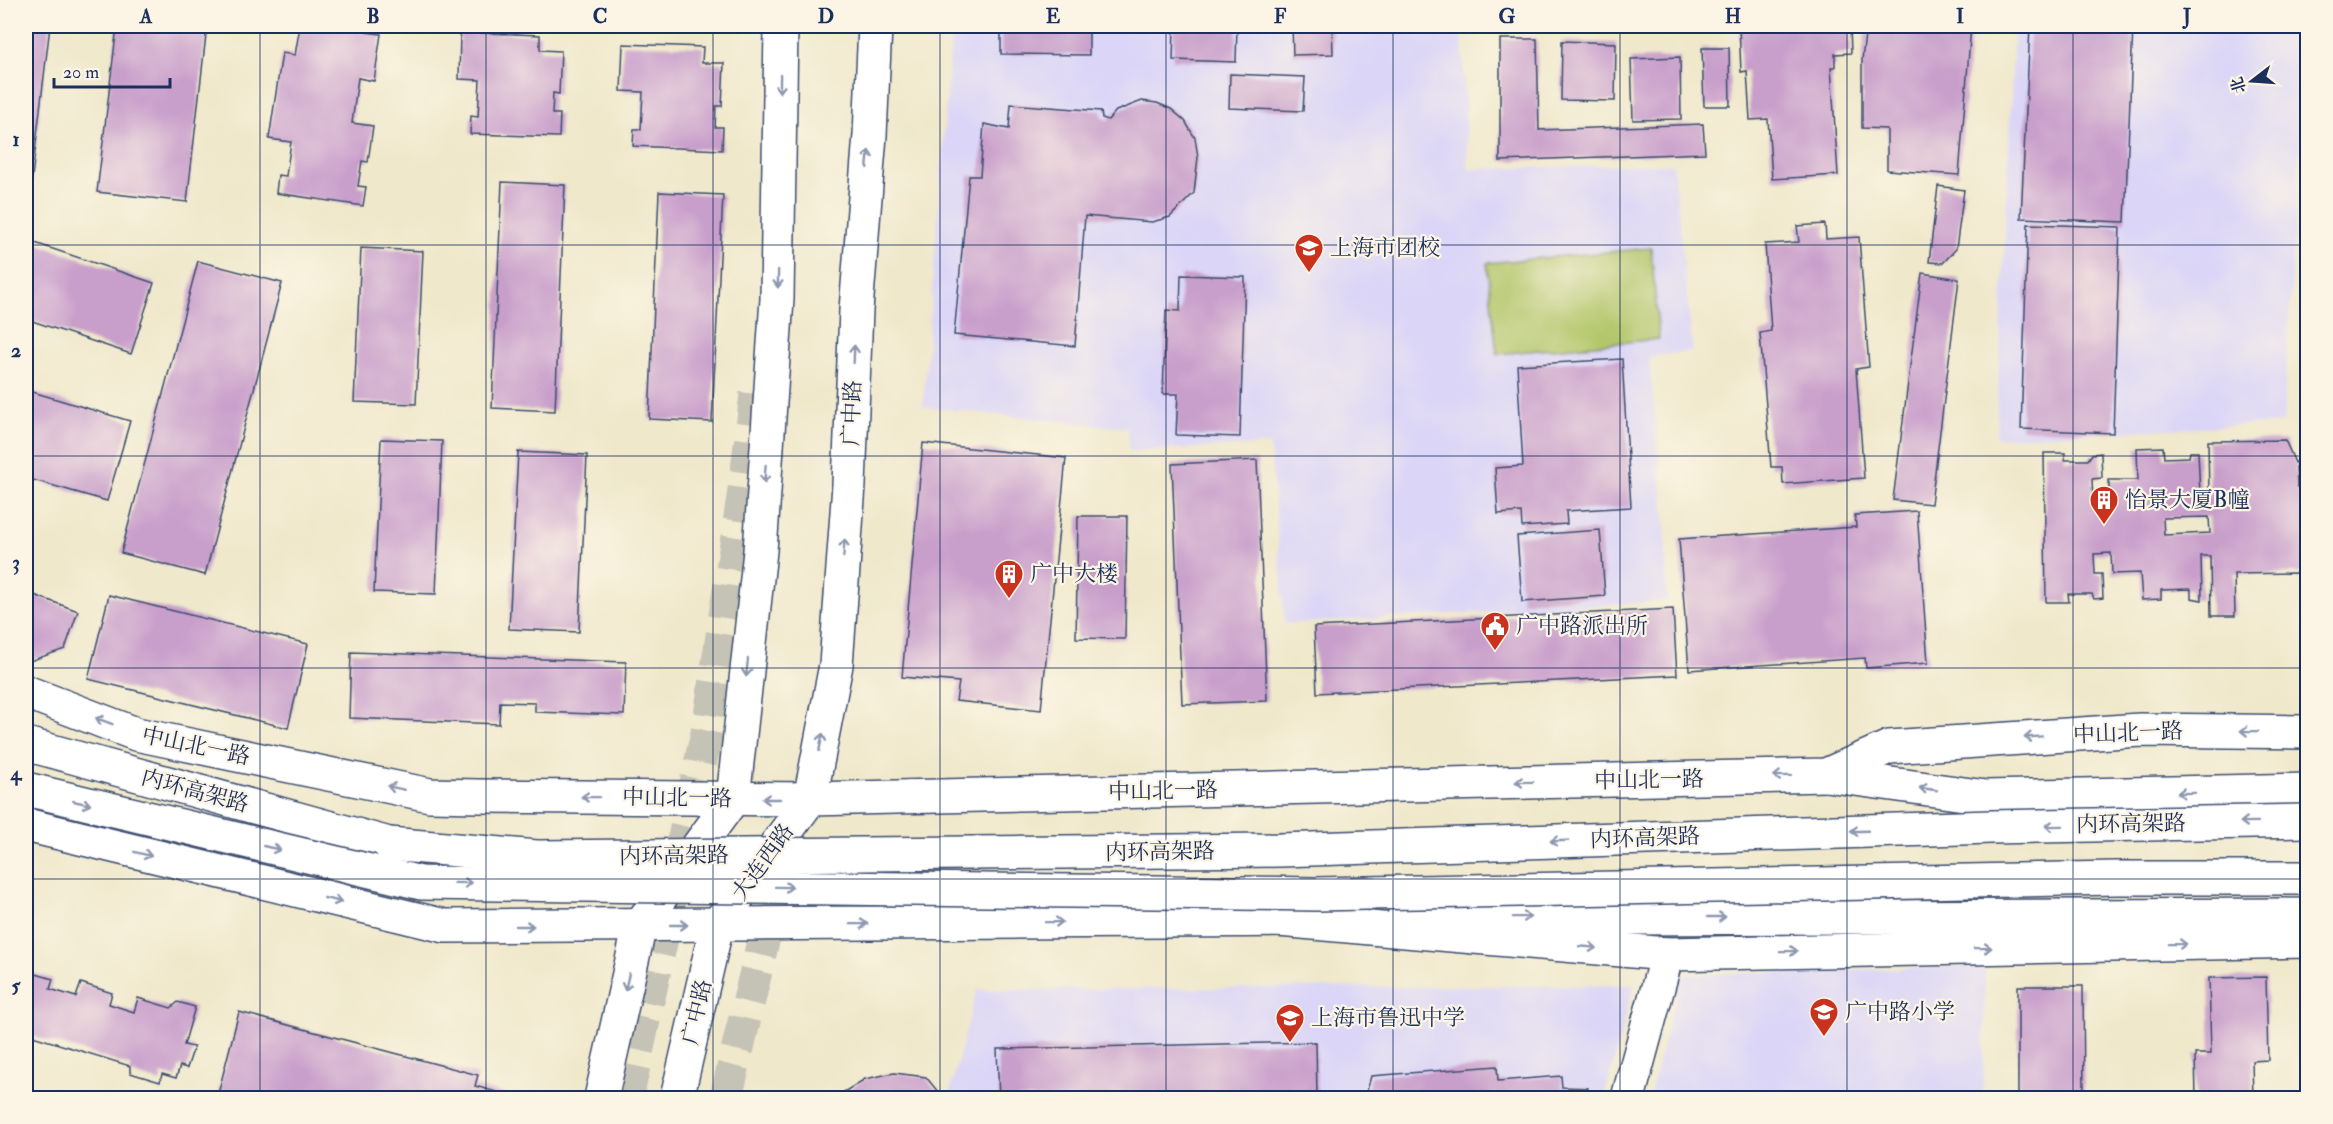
<svg xmlns="http://www.w3.org/2000/svg" width="2333" height="1124" viewBox="0 0 2333 1124" font-family="'IM FELL Double Pica','Noto Serif SC',serif">
  <rect width="100%" height="100%" fill="#fcf5e5"/>
  <filter id="ink" filterUnits="userSpaceOnUse"><feTurbulence type="fractalNoise" baseFrequency=".0167" numOctaves="2"/><feDisplacementMap in="SourceGraphic" scale="12" xChannelSelector="R" yChannelSelector="G"/><feConvolveMatrix kernelMatrix="1 2 1 2 8 2 1 2 1" color-interpolation-filters="sRGB"/></filter>
  <filter id="wash" filterUnits="userSpaceOnUse"><feTurbulence type="fractalNoise" baseFrequency=".008" numOctaves="4" result="noise"/><feDisplacementMap in="SourceGraphic" scale="24" xChannelSelector="R" yChannelSelector="G"/><feGaussianBlur stdDeviation="1.35" result="paint"/><feColorMatrix in="noise" values="0 0 0 0 0 0 0 0 0 0 0 0 0 0 0 0 0 1.4 0 .05"/><feComposite in="paint" operator="in"/></filter>
  <g filter="url(#wash)">
    <rect width="100%" height="100%" fill="#efe8cb"/>
    <g fill="#dbd6f7">
      <path d="M 952,26 L 1462,26 L 1468,169 L 1673,164 L 1693,351 L 1649,357 L 1665,517 L 1667,601 L 1285,624 L 1270,445 L 1129,451 L 1128,428 L 923,407 Z"/>
      <path d="M 2014,26 L 2307,26 L 2283,423 L 1996,438 Z"/>
      <path d="M 1985,966 L 1983,1098 L 1649,1098 L 1681,975 Z"/>
      <path d="M 1634,985 L 1604,1098 L 948,1098 L 977,990 Z"/>
    </g>
    <path fill="#b3c66a" stroke="#677a64" stroke-width="1.5" d="M 1651,248 L 1659,339 L 1497,354 L 1487,263 Z"/>
    <g id="blocks">
      <g fill="#c89ecb" fill-rule="evenodd">
        <path d="M 26,26 L 50,26 L 31,185 L 26,184 Z"/>
        <path d="M 117,26 L 207,26 L 187,202 L 97,192 Z"/>
        <path d="M 300,26 L 367,26 L 366,32 L 381,34 L 374,81 L 358,78 L 352,123 L 373,126 L 368,162 L 362,161 L 358,186 L 366,187 L 363,206 L 276,193 L 278,175 L 286,176 L 291,142 L 269,139 L 282,53 L 295,55 Z"/>
        <path d="M 1001,26 L 1089,26 L 1089,55 L 1001,54 Z"/>
        <path d="M 1174,26 L 1237,26 L 1236,62 L 1173,60 Z"/>
        <path d="M 1292,26 L 1332,26 L 1333,54 L 1293,55 Z"/>
        <path d="M 1507,26 L 1650,26 L 1650,28 L 1507,29 Z"/>
        <path d="M 1739,26 L 1850,26 L 1851,53 L 1835,54 L 1835,67 L 1831,67 L 1838,175 L 1772,179 L 1768,119 L 1750,120 L 1747,71 L 1741,72 Z"/>
        <path d="M 1866,26 L 1971,26 L 1959,175 L 1887,170 L 1887,129 L 1862,128 L 1862,60 Z"/>
        <path d="M 2030,26 L 2133,26 L 2125,222 L 2021,218 Z"/>
        <path d="M 460,32 L 540,35 L 540,50 L 561,51 L 559,94 L 553,93 L 552,114 L 560,114 L 559,137 L 470,134 L 471,116 L 478,117 L 480,80 L 459,79 Z"/>
        <path d="M 1500,39 L 1537,39 L 1539,130 L 1703,124 L 1705,153 L 1500,161 Z"/>
        <path d="M 1562,41 L 1616,43 L 1615,101 L 1561,100 Z"/>
        <path d="M 623,44 L 703,47 L 702,63 L 724,63 L 722,106 L 716,106 L 715,127 L 723,127 L 722,150 L 633,146 L 634,129 L 641,129 L 643,92 L 621,91 Z"/>
        <path d="M 1702,48 L 1729,48 L 1730,106 L 1704,106 Z"/>
        <path d="M 1680,57 L 1681,119 L 1633,120 L 1631,59 Z"/>
        <path d="M 1230,74 L 1305,77 L 1303,111 L 1229,108 Z"/>
        <path d="M 1142,101 L 1157,103 L 1171,109 L 1185,121 L 1195,138 L 1198,157 L 1194,193 L 1170,217 L 1152,222 L 1085,216 L 1075,346 L 954,335 L 969,176 L 980,176 L 984,124 L 1009,129 L 1011,104 L 1101,111 L 1102,118 L 1108,120 L 1116,111 Z"/>
        <path d="M 502,182 L 565,185 L 555,411 L 492,408 Z"/>
        <path d="M 1938,186 L 1964,190 L 1956,249 L 1943,263 L 1929,262 Z"/>
        <path d="M 659,192 L 723,195 L 712,422 L 649,419 Z"/>
        <path d="M 1825,224 L 1826,239 L 1859,237 L 1869,367 L 1856,369 L 1864,478 L 1783,484 L 1782,467 L 1771,467 L 1760,333 L 1771,331 L 1765,244 L 1799,242 L 1797,226 Z"/>
        <path d="M 2028,224 L 2120,227 L 2113,433 L 2021,429 Z"/>
        <path d="M 26,240 L 154,283 L 131,354 L 26,319 Z"/>
        <path d="M 361,248 L 423,251 L 416,404 L 354,402 Z"/>
        <path d="M 198,261 L 282,283 L 205,575 L 121,553 Z"/>
        <path d="M 1922,273 L 1959,279 L 1931,504 L 1893,500 Z"/>
        <path d="M 1181,275 L 1245,277 L 1240,437 L 1176,435 L 1178,394 L 1163,394 L 1166,310 L 1180,311 Z"/>
        <path d="M 1622,359 L 1631,507 L 1566,511 L 1567,524 L 1522,527 L 1521,512 L 1498,514 L 1495,468 L 1523,466 L 1517,365 Z"/>
        <path d="M 26,390 L 130,421 L 107,501 L 26,478 Z"/>
        <path d="M 381,439 L 442,441 L 436,594 L 374,592 Z"/>
        <path d="M 2285,440 L 2296,465 L 2297,487 L 2307,487 L 2307,617 L 2303,617 L 2302,573 L 2234,574 L 2235,616 L 2211,616 L 2210,556 L 2201,556 L 2202,600 L 2191,598 L 2191,589 L 2161,590 L 2161,599 L 2142,600 L 2140,573 L 2112,574 L 2111,553 L 2094,554 L 2095,574 L 2102,574 L 2103,598 L 2094,599 L 2092,594 L 2068,594 L 2069,602 L 2046,602 L 2044,453 L 2065,453 L 2065,460 L 2088,460 L 2092,454 L 2101,453 L 2102,478 L 2092,479 L 2093,500 L 2109,499 L 2109,480 L 2138,480 L 2137,448 L 2163,447 L 2164,458 L 2189,457 L 2190,452 L 2198,452 L 2200,495 L 2209,497 L 2208,441 ZM 2209,517 L 2210,533 L 2164,535 L 2163,518 Z"/>
        <path d="M 923,443 L 1066,458 L 1041,710 L 956,701 L 959,682 L 902,677 Z"/>
        <path d="M 518,452 L 587,455 L 579,632 L 509,629 Z"/>
        <path d="M 1257,460 L 1267,701 L 1182,704 L 1172,464 Z"/>
        <path d="M 1917,511 L 1928,663 L 1866,668 L 1865,658 L 1689,670 L 1679,539 L 1856,527 L 1855,515 Z"/>
        <path d="M 1078,516 L 1127,516 L 1125,639 L 1076,638 Z"/>
        <path d="M 1600,530 L 1605,596 L 1522,602 L 1517,536 Z"/>
        <path d="M 26,592 L 78,611 L 65,649 L 30,661 L 26,659 Z"/>
        <path d="M 109,595 L 308,644 L 288,728 L 88,679 Z"/>
        <path d="M 1673,609 L 1677,675 L 1317,693 L 1314,627 Z"/>
        <path d="M 351,652 L 626,662 L 624,715 L 535,712 L 535,703 L 500,702 L 499,724 L 349,718 Z"/>
        <path d="M 26,971 L 53,979 L 50,989 L 76,997 L 81,983 L 112,993 L 109,1004 L 134,1012 L 138,998 L 171,1008 L 178,1002 L 195,1007 L 184,1045 L 194,1047 L 187,1068 L 180,1066 L 176,1078 L 162,1074 L 160,1082 L 130,1073 L 130,1066 L 26,1034 Z"/>
        <path d="M 2266,977 L 2268,1060 L 2252,1061 L 2253,1098 L 2196,1098 L 2195,1054 L 2211,1054 L 2209,978 Z"/>
        <path d="M 2018,986 L 2083,986 L 2084,1098 L 2018,1098 Z"/>
        <path d="M 239,1012 L 478,1075 L 475,1086 L 518,1098 L 236,1098 L 218,1094 Z"/>
        <path d="M 1316,1042 L 1317,1098 L 999,1098 L 997,1049 Z"/>
        <path d="M 1497,1066 L 1498,1081 L 1561,1076 L 1562,1087 L 1588,1088 L 1585,1098 L 1365,1098 L 1371,1076 Z"/>
        <path d="M 894,1073 L 926,1077 L 943,1098 L 834,1098 L 865,1079 Z"/>
      </g>
    </g>
  </g>
  <g filter="url(#ink)">
    <use href="#blocks" fill-opacity="0" stroke="#3b4b6e" stroke-width="1.5"/>
    <g fill="none" stroke-linecap="round" stroke-linejoin="round">
      <g stroke="#c5c3b5" stroke-width="33" stroke-dasharray="33 16" stroke-linecap="butt">
        <path d="M 627,1098 L 708,728 L 747,471 L 756,394"/>
        <path d="M 726,1098 L 782,861"/>
      </g>
      <g stroke="#3b4b6e" stroke-width="36">
        <path id="minor" d="M 1628,1098 L 1667,954"/>
      </g>
      <g stroke="#3b4b6e" stroke-width="36">
        <g id="major">
          <path d="M 26,692 L 136,734 L 430,795 L 478,796 L 810,799 L 1826,775 L 1889,747 L 2140,730 L 2308,732"/>
          <path d="M 26,825 L 445,926 L 1307,920"/>
          <path d="M 1403,919 L 2308,915"/>
          <path d="M 601,1098 L 640,925 L 733,799 L 760,551 L 777,299 L 781,26"/>
          <path d="M 677,1098 L 717,925 L 810,799 L 836,665 L 849,485 L 856,310 L 870,135 L 875,26"/>
        </g>
      </g>
      <g stroke="#3b4b6e" stroke-width="36">
        <g id="highway">
          <path d="M 26,744 L 389,844"/>
          <path d="M 1826,775 L 1986,797 L 2308,790"/>
          <path d="M 1279,920 L 1667,954 L 2308,941"/>
        </g>
      </g>
      <use href="#minor" stroke="#fff" stroke-width="33"/>
      <use href="#major" stroke="#fff" stroke-width="33"/>
      <use href="#highway" stroke="#fff" stroke-width="33"/>
      <g stroke="#3b4b6e" stroke-width="36" stroke-linecap="butt">
        <g id="highway-bridge">
          <path d="M 26,789 L 421,883 L 1316,894 L 2117,878 L 2308,878"/>
          <path d="M 389,844 L 537,857 L 1280,850 L 1991,827 L 2308,821"/>
        </g>
      </g>
      <use href="#highway-bridge" stroke="#fff" stroke-width="33"/>
    </g>
    <defs><path id="oneway-shaft" d="M-6 0H5M1.5-3L5.5 0L1.5 3" fill="none" stroke-width="1.6" stroke-linecap="round" stroke-linejoin="round" transform="scale(1.5)"/></defs>
    <g stroke="#8d97ae">
      <use href="#oneway-shaft" transform="translate(780 84) rotate(91)"/>
      <use href="#oneway-shaft" transform="translate(868 159) rotate(-85)"/>
      <use href="#oneway-shaft" transform="translate(778 279) rotate(91)"/>
      <use href="#oneway-shaft" transform="translate(854 354) rotate(-88)"/>
      <use href="#oneway-shaft" transform="translate(765 474) rotate(94)"/>
      <use href="#oneway-shaft" transform="translate(844 548) rotate(-86)"/>
      <use href="#oneway-shaft" transform="translate(747 668) rotate(96)"/>
      <use href="#oneway-shaft" transform="translate(104 721) rotate(-159)"/>
      <use href="#oneway-shaft" transform="translate(2249 731) rotate(-179)"/>
      <use href="#oneway-shaft" transform="translate(2033 737) rotate(176)"/>
      <use href="#oneway-shaft" transform="translate(821 742) rotate(-79)"/>
      <use href="#oneway-shaft" transform="translate(1782 776) rotate(179)"/>
      <use href="#oneway-shaft" transform="translate(1524 782) rotate(179)"/>
      <use href="#oneway-shaft" transform="translate(396 788) rotate(-168)"/>
      <use href="#oneway-shaft" transform="translate(1928 789) rotate(-172)"/>
      <use href="#oneway-shaft" transform="translate(2186 793) rotate(179)"/>
      <use href="#oneway-shaft" transform="translate(590 797) rotate(-179)"/>
      <use href="#oneway-shaft" transform="translate(771 799) rotate(-180)"/>
      <use href="#oneway-shaft" transform="translate(82 803) rotate(13)"/>
      <use href="#oneway-shaft" transform="translate(2249 822) rotate(179)"/>
      <use href="#oneway-shaft" transform="translate(2054 826) rotate(179)"/>
      <use href="#oneway-shaft" transform="translate(1859 831) rotate(178)"/>
      <use href="#oneway-shaft" transform="translate(1559 841) rotate(178)"/>
      <use href="#oneway-shaft" transform="translate(272 848) rotate(13)"/>
      <use href="#oneway-shaft" transform="translate(143 854) rotate(14)"/>
      <use href="#oneway-shaft" transform="translate(463 883) rotate(1)"/>
      <use href="#oneway-shaft" transform="translate(784 887) rotate(1)"/>
      <use href="#oneway-shaft" transform="translate(333 900) rotate(13)"/>
      <use href="#oneway-shaft" transform="translate(1522 917) rotate(-1)"/>
      <use href="#oneway-shaft" transform="translate(1717 917)"/>
      <use href="#oneway-shaft" transform="translate(1054 922) rotate(-1)"/>
      <use href="#oneway-shaft" transform="translate(859 924) rotate(-1)"/>
      <use href="#oneway-shaft" transform="translate(679 925)"/>
      <use href="#oneway-shaft" transform="translate(525 926)"/>
      <use href="#oneway-shaft" transform="translate(2178 944) rotate(-1)"/>
      <use href="#oneway-shaft" transform="translate(1588 947) rotate(5)"/>
      <use href="#oneway-shaft" transform="translate(1983 948) rotate(-1)"/>
      <use href="#oneway-shaft" transform="translate(1789 951) rotate(-1)"/>
      <use href="#oneway-shaft" transform="translate(627 982) rotate(103)"/>
    </g>
  </g>
  <path fill="none" stroke="#1b2f5e" stroke-width="1.5" stroke-opacity="0.55" d="M 260,26 L 260,1098M 486,26 L 486,1098M 713,26 L 713,1098M 940,26 L 940,1098M 1166,26 L 1166,1098M 1393,26 L 1393,1098M 1620,26 L 1620,1098M 1847,26 L 1847,1098M 2073,26 L 2073,1098M 26,245 L 2308,245M 26,456 L 2308,456M 26,668 L 2308,668M 26,879 L 2308,879"/>
  <defs>
    <g id="school-pin" transform="scale(1.5)"><path d="M0 17L-7.5 6A9.5 9.5 0 1 1 7.5 6Z" fill="#c8321e" stroke="#fcf5e5"/><path d="M0-5L7-2L0 1L-7-2ZM-4 1L0 2.5L4 1V4Q0 6-4 4Z" fill="#fff"/></g>
    <g id="building-pin" transform="scale(1.5)"><path d="M0 17L-7.5 6A9.5 9.5 0 1 1 7.5 6Z" fill="#c8321e" stroke="#fcf5e5"/><path d="M-4-6H4V6H1V3H-1V6H-4ZM-2.5-4.3h1.7v1.8h-1.7ZM.8-4.3h1.7v1.8H.8ZM-2.5-1h1.7V.8h-1.7ZM.8-1h1.7V.8H.8Z" fill="#fff"/></g>
    <g id="civic-pin" transform="scale(1.5)"><path d="M0 17L-7.5 6A9.5 9.5 0 1 1 7.5 6Z" fill="#c8321e" stroke="#fcf5e5"/><path d="M-.6-6.5H3V-4.5H.6V-3L4-1V1h2V6H-6V1h2V-1L-.6-3ZM-1.2 2.5V6h2.4V2.5Z" fill="#fff"/></g>
  </defs>
  <g fill-rule="evenodd">
    <use href="#school-pin" x="1309" y="248"/>
    <use href="#building-pin" x="2104" y="500"/>
    <use href="#building-pin" x="1009" y="574"/>
    <use href="#civic-pin" x="1495" y="626"/>
    <use href="#school-pin" x="1824" y="1012"/>
    <use href="#school-pin" x="1290" y="1018"/>
  </g>
  <g text-anchor="middle" dominant-baseline="central" stroke-width="4.5" stroke-linejoin="round" paint-order="stroke">
    <g font-size="22" fill="#1b2f5e" stroke="#fcf5e5" text-anchor="start">
      <text x="1330" y="248">上海市团校</text>
      <text x="2125" y="500">怡景大厦B幢</text>
      <text x="1030" y="574">广中大楼</text>
      <text x="1516" y="626">广中路派出所</text>
      <text x="1845" y="1012">广中路小学</text>
      <text x="1311" y="1018">上海市鲁迅中学</text>
    </g>
    <g font-size="22" fill="#1b2f5e" stroke="#fcf5e5">
      <text transform="translate(852 413) rotate(-88)">广中路</text>
      <text transform="translate(2128 733) rotate(-2)">中山北一路</text>
      <text transform="translate(196 746) rotate(12)">中山北一路</text>
      <text transform="translate(1649 780) rotate(-1)">中山北一路</text>
      <text transform="translate(195 791) rotate(15)">内环高架路</text>
      <text transform="translate(1163 791) rotate(-1)">中山北一路</text>
      <text transform="translate(677 798) rotate(1)">中山北一路</text>
      <text transform="translate(2131 824) rotate(-1)">内环高架路</text>
      <text transform="translate(1645 838) rotate(-2)">内环高架路</text>
      <text transform="translate(1160 852) rotate(-1)">内环高架路</text>
      <text transform="translate(674 856) rotate(-1)">内环高架路</text>
      <text transform="translate(763 862) rotate(-54)">大连西路</text>
      <text transform="translate(697 1012) rotate(-77)">广中路</text>
    </g>
  </g>
  <rect width="2333" height="1124" fill="none" stroke="#fcf5e5" stroke-width="66"/>
  <g transform="translate(2252 81) rotate(253)" stroke="#fcf5e5" stroke-width="4.5" paint-order="stroke">
  <path d="M0-4.5L10 22L0 15L-10 22Z" fill="#1b2f5e"/>
  <text y="-9" font-size="16" font-weight="bold" text-anchor="middle" fill="#1b2f5e">北</text>
  </g>
  <path d="M54 78v9h116v-9" fill="none" stroke="#1b2f5e" stroke-width="3"/>
  <text x="63" y="78" font-size="18" fill="#1b2f5e" stroke="#fcf5e5" stroke-width="4.5" paint-order="stroke">20 m</text>
  <rect x="33" y="33" width="2267" height="1058" fill="none" stroke="#1b2f5e" stroke-width="2"/>
  <g font-size="20" text-anchor="middle" font-weight="bold" fill="#1b2f5e">
    <text x="146" y="23">A</text>
    <text x="373" y="23">B</text>
    <text x="600" y="23">C</text>
    <text x="826" y="23">D</text>
    <text x="1053" y="23">E</text>
    <text x="1280" y="23">F</text>
    <text x="1507" y="23">G</text>
    <text x="1733" y="23">H</text>
    <text x="1960" y="23">I</text>
    <text x="2187" y="23">J</text>
    <text x="16" y="146">1</text>
    <text x="16" y="357">2</text>
    <text x="16" y="569">3</text>
    <text x="16" y="780">4</text>
    <text x="16" y="992">5</text>
  </g>
</svg>
